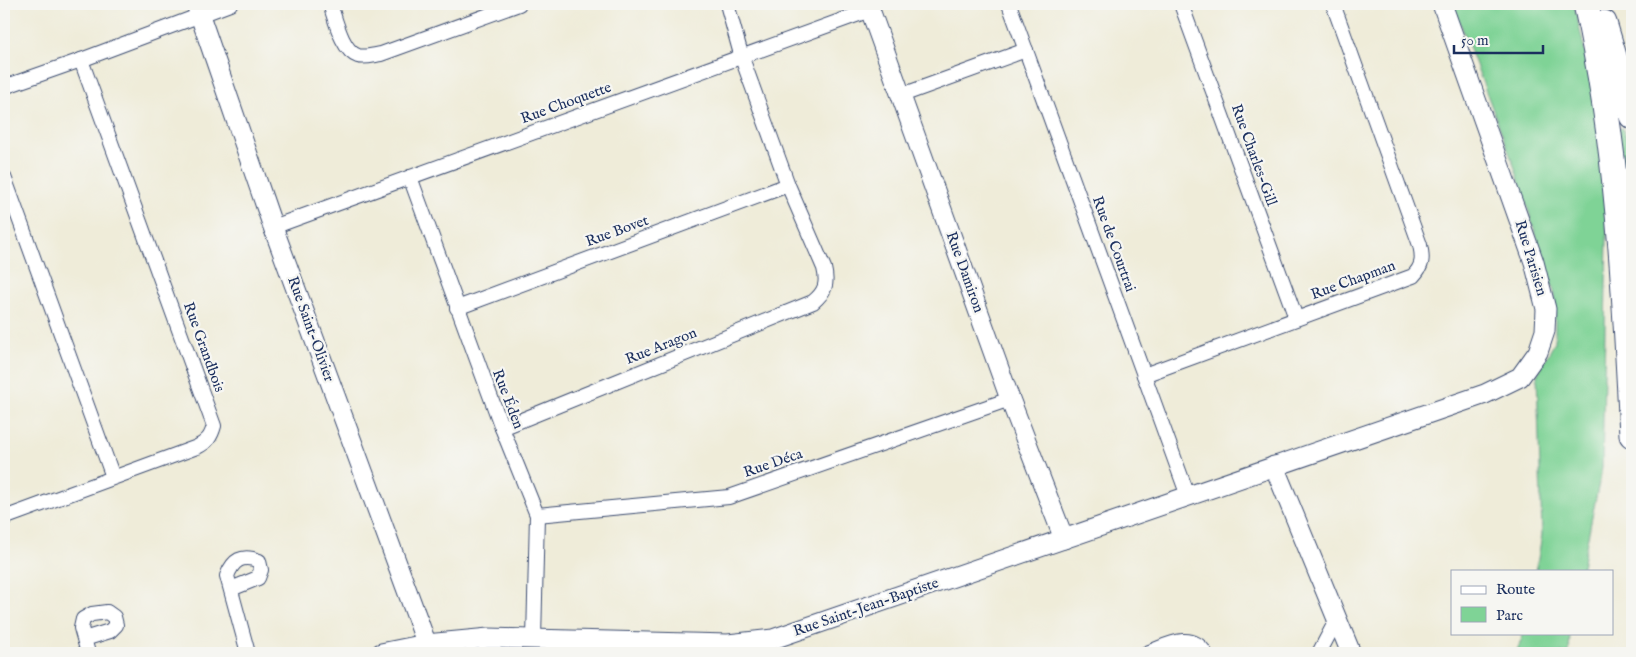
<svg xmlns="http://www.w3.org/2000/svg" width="1636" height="657" viewBox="0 0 1636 657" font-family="'IM FELL English',serif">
  <rect width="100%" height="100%" fill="#f6f6f2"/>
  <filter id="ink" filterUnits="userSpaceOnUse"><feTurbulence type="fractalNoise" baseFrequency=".02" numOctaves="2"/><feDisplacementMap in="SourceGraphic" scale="10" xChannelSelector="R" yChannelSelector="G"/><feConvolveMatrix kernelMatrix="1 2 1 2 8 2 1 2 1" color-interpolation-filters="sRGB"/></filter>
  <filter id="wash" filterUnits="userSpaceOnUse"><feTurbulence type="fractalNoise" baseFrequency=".0096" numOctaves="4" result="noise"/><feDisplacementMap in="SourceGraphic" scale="20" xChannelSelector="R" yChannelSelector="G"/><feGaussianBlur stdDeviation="1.12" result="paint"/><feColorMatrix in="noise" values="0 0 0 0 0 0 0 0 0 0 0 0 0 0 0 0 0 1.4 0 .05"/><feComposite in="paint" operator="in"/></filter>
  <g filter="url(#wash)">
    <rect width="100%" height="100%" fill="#efecd9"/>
    <g fill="#7fd396" stroke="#4d817a">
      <path d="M 1453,4 L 1574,4 L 1604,135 L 1607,238 L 1602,468 L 1581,571 L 1536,571 L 1542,534 L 1537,375 L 1555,342 L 1555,295 L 1516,171 Z"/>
      <path d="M 1623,128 L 1632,157 L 1632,242 L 1617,129 Z"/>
      <path d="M 1524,633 L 1570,633 L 1569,653 L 1516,653 Z"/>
    </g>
  </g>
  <g filter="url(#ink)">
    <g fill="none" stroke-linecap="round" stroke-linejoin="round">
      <g stroke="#3b4b70" stroke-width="16">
        <g id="street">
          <path d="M 330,4 C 335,18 342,51 358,56 C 365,58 374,55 381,54 L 519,4"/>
          <path d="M 1009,4 L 1188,496"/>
          <path d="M 1181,4 L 1296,318"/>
          <path d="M 4,87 L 81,60 L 230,4"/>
          <path d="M 902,95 L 1026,50"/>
          <path d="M 4,177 L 113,477"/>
          <path d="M 410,177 L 502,428 L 537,515 L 534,639"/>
          <path d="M 273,227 L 870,10"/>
          <path d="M 457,308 L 788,185"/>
          <path d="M 1144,375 L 1413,276 C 1423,266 1423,258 1420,245 L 1333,4"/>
          <path d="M 502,428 L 813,302 C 825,292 828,284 824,268 L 788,185 L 742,58 L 727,4"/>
          <path d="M 537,515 L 729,497 L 1010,399"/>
          <path d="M 4,518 L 197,447 C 207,442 211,437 214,426 L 81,60"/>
          <path d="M 231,589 L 258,578 L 261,570 L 259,561 C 242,554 233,560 227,576 L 248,653"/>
          <path d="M 84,639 L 110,631 L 116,625 L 114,617 L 107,612 L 92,614 L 83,619 L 81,628 L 88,653"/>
          <path d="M 1147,653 C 1166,646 1191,630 1205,653"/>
          <path d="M 1319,653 L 1337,619"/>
        </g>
      </g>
      <g stroke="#3b4b70" stroke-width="21">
        <g id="secondary">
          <path d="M 196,4 L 273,227 L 430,653"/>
          <path d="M 868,4 L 1010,399 L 1064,539"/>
          <path d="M 1274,466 L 1351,653"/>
          <path d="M 381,653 L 426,644 L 489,638 L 728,644 L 773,639 L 1485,394 L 1520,377 L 1538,352 L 1545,331 L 1546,309 L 1534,262 L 1442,4"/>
        </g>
      </g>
      <g stroke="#3b4b70" stroke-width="27">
        <g id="highway">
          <path d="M 1586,4 C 1618,145 1625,290 1632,435"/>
          <path d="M 1604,23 L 1632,116"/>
        </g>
      </g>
      <use href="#street" stroke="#fff" stroke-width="14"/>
      <use href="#secondary" stroke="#fff" stroke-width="19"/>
      <use href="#highway" stroke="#fff" stroke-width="25"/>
    </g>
  </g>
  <g text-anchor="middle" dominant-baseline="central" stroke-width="4.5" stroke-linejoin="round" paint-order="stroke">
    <g font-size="15" fill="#1b2f5e" stroke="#f6f6f2">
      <text transform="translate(566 103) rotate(-20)">Rue Choquette</text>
      <text transform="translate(1254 155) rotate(70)">Rue Charles-Gill</text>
      <text transform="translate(617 231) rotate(-20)">Rue Bovet</text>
      <text transform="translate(1114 244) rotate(70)">Rue de Courtrai</text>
      <text transform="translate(1531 258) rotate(73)">Rue Parisien</text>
      <text transform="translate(965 272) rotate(70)">Rue Damiron</text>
      <text transform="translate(1353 280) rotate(-20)">Rue Chapman</text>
      <text transform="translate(311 329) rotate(70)">Rue Saint-Olivier</text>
      <text transform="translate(661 346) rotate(-22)">Rue Aragon</text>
      <text transform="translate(204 347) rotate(70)">Rue Grandbois</text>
      <text transform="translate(508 399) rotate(69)">Rue Éden</text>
      <text transform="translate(773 463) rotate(-19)">Rue Déca</text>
      <text transform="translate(866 607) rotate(-19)">Rue Saint-Jean-Baptiste</text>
    </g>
  </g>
  <rect width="1636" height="657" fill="none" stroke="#f6f6f2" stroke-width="20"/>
  <rect x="1451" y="570" width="162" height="65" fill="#f6f6f2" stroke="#9ea6b7"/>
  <rect x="1461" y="586" width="25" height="8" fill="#ffffff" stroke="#9ea6b7"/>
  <text x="1496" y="594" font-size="15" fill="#1b2f5e">Route</text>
  <rect x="1461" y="607" width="25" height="15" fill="#7fd396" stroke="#9ea6b7"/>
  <text x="1496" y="620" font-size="15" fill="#1b2f5e">Parc</text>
  <path d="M1454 45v8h89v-8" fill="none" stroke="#1b2f5e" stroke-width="2.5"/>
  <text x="1461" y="45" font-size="15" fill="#1b2f5e" stroke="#f6f6f2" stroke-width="4" paint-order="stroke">50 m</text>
</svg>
